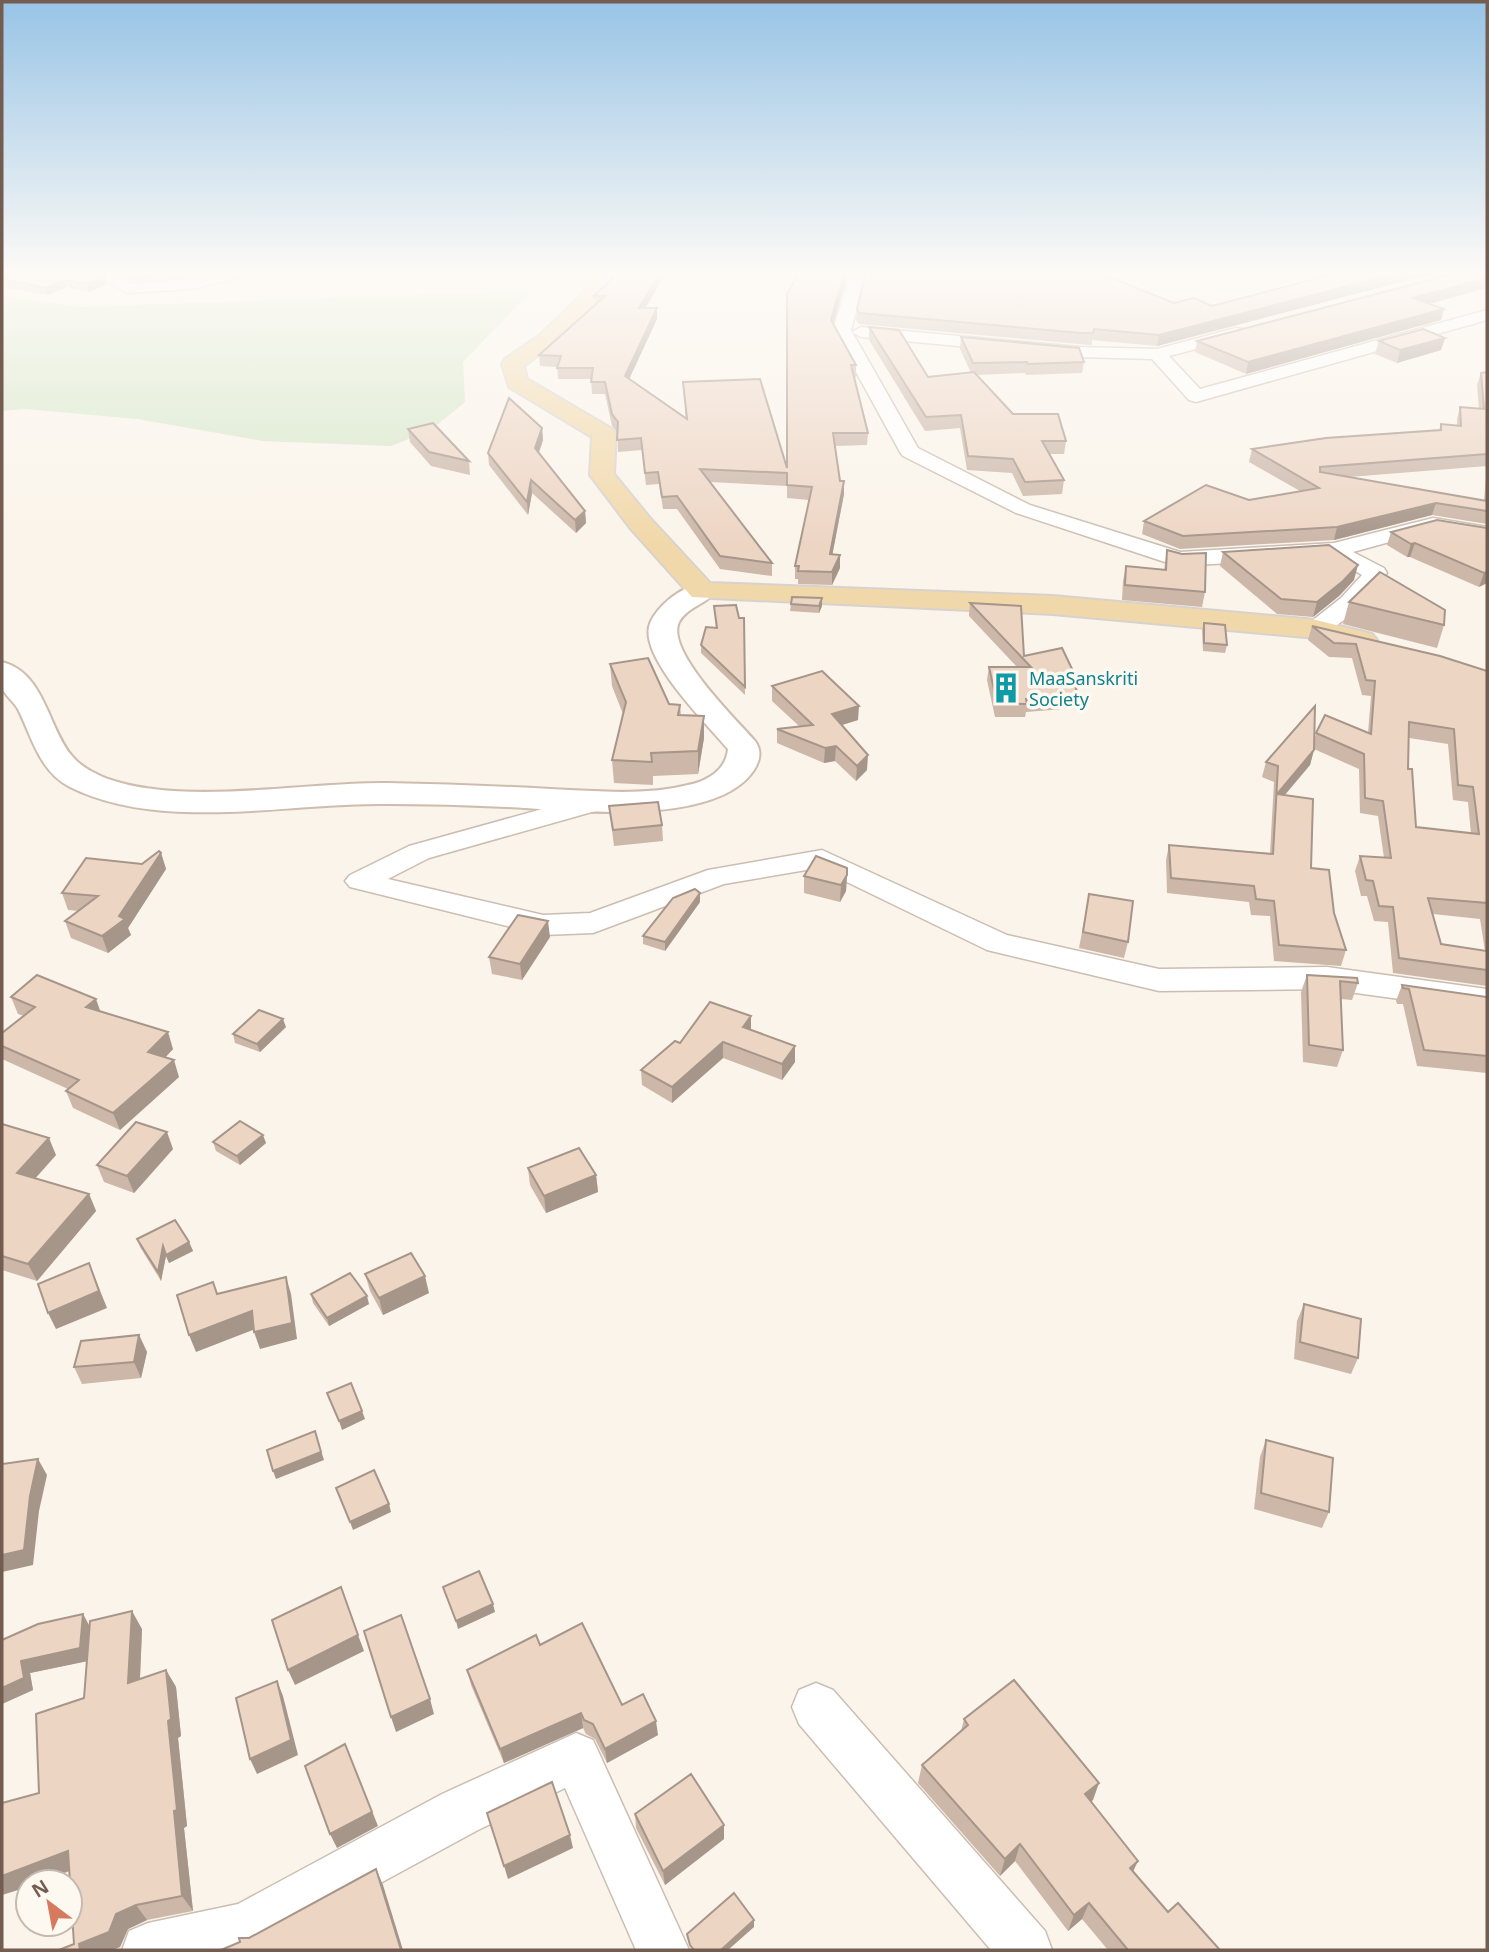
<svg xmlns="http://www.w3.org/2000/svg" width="1489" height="1952" viewBox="0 0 1489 1952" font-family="'Noto Sans',sans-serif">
  <rect width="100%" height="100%" fill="#faf4ea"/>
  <path fill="#d5e7c9" d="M 531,291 L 463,362 L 465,402 L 431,430 L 391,446 L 263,441 L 137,419 L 25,409 L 2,411 L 2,296 L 81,307 Z"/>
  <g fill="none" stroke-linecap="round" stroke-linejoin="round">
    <g stroke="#cbbdb1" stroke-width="3">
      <g id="street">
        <path d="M 90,271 L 110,271 L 130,283 L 192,279 L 224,271 L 252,271 L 250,274 L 192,289 L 127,293 Z"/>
        <path d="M 851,271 L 867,271 L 851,330 L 918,448 L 1030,505 L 1180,552 L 1334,543 L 1433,518 L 1487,527 L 1487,539 L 1433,530 L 1353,552 L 1384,568 L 1387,573 C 1374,593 1333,640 1308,634 L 1304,629 L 1308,624 L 1341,598 L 1362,575 L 1330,557 L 1179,566 L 1171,564 L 1016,513 L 903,456 L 900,452 L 833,330 Z"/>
        <path d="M 1487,310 L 1487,320 L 1196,402 L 1189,400 L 1152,359 L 1079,357 L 861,337 L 852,332 L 861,327 L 1079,347 L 1157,349 L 1236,328 L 1242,329 L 1245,333 L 1242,337 L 1169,356 L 1200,389 Z"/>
        <path d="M 603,792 L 613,794 L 617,800 L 613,806 L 429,858 L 388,879 L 543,915 L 590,913 L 708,870 L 822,850 L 1007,935 L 1159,969 L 1327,967 L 1487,989 L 1487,1011 L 1327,989 L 1159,991 L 987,950 L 818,868 L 724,884 L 593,933 L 543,935 L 350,887 L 345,881 L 350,875 L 409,846 Z"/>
        <path d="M 816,1683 L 833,1690 L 1045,1931 L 1052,1950 L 991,1950 L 799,1724 L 792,1707 L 799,1690 Z"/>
        <path d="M 576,1733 L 593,1740 L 689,1950 L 636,1950 L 565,1788 L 478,1830 L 257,1950 L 122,1950 L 129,1931 L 148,1923 L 238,1904 L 442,1794 Z"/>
      </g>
    </g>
    <g stroke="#cebdaf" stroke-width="4">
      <g id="secondary">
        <path d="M 607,271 L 628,271 L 603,296 L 589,296 L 586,292 Z"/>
        <path d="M 702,583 L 712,585 L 716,591 C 707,604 687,607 679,622 C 665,651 737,720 755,741 C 762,751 760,760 754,770 C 716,828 568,810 506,807 C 467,805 428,804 389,804 C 290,802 162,833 70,787 C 39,771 32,737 18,709 C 14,702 5,695 2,688 C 0,682 2,668 2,662 C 45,673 48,728 72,756 C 81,767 95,774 108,779 C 184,806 304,782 387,783 C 442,784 496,786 551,789 C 596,791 645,796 688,785 C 708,781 726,770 728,749 C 707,724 642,660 649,627 C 651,618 658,610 664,604 C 674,594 688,586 702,583 Z"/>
      </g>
    </g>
    <g stroke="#d8d2ce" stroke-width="4">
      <path id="primary" d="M 575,271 L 594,271 L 606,292 L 554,343 L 524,366 L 527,379 L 612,429 L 616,434 L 614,474 L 649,517 L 710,583 L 1053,596 L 1316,620 L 1372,634 L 1377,640 L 1372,646 L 1362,649 L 1316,638 L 1053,614 L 692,597 L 631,529 L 590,475 L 592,437 L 509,387 L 502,364 L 505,359 L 540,335 L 586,291 Z"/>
    </g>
    <use href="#street" fill="#fff" fill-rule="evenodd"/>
    <use href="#secondary" fill="#fff" fill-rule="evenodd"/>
    <use href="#primary" fill="#f1d8aa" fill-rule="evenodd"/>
  </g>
  <g fill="#ccb7a9" fill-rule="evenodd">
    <path d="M 2,271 L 107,284 L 89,292 L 66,287 L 48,295 L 2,287 Z"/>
    <path d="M 116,271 L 169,271 L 149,279 L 131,280 Z"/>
    <path d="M 620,271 L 646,308 L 657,308 L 657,319 L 629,379 L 686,418 L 683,382 L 787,467 L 800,271 L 849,271 L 833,323 L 856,365 L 856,377 L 853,377 L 868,433 L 867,445 L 835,446 L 840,481 L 844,481 L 844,494 L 832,554 L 840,568 L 832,585 L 798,584 L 798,579 L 795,579 L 795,566 L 809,500 L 787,498 L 787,486 L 710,482 L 772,563 L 772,576 L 720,569 L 677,509 L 663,509 L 659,484 L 646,485 L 642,450 L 618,452 L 618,433 L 612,426 L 605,394 L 592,394 L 591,379 L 558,379 L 557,367 L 540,366 L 539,355 L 595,305 L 594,296 Z"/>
    <path d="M 866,271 L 1108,271 L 1099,273 L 1174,303 L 1212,306 L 1320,278 L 1305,271 L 1443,271 L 1157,346 L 1092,340 L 1092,345 L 1079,344 L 859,324 L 856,320 L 857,309 Z"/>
    <path d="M 1487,271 L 1487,288 L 1429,304 L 1444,309 L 1441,320 L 1246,374 L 1195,352 L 1197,341 Z"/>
    <path d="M 869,327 L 928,377 L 971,373 L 960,349 L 961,337 L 1084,362 L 1082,373 L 1026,375 L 1025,373 L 976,375 L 1013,414 L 1066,441 L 1064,454 L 1050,454 L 1064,480 L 1062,494 L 1023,496 L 1012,473 L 967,470 L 960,428 L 925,431 L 869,340 Z"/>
    <path d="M 1445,338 L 1441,350 L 1397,363 L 1375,354 L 1379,341 Z"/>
    <path d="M 1487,372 L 1487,524 L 1432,515 L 1334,540 L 1180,549 L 1142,534 L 1144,521 L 1300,491 L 1249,462 L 1252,449 L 1439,430 L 1441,424 L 1457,425 L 1457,419 L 1460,407 L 1479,409 L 1477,385 L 1481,373 ZM 1487,466 L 1484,500 L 1349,477 Z"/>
    <path d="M 542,428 L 543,440 L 539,453 L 585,511 L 586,523 L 576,533 L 532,493 L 528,515 L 489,465 L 488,453 Z"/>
    <path d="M 408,429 L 469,461 L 470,475 L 431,466 L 410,442 Z"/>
    <path d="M 1487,528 L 1487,583 L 1479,587 L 1410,557 L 1407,557 L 1387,545 L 1391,532 Z"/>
    <path d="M 1167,550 L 1205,592 L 1202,607 L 1122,600 L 1123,581 L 1126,566 L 1164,570 Z"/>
    <path d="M 1223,552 L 1354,580 L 1339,596 L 1313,617 L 1277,614 L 1220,566 Z"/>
    <path d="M 822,598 L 822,606 L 819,613 L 790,611 L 791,604 Z"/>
    <path d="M 1349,602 L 1444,625 L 1437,648 L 1343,624 Z"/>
    <path d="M 970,603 L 1024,656 L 1074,673 L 1073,682 L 1079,695 L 1077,708 L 1026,712 L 1025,717 L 995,717 L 987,680 L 989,667 L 1017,667 L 969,616 Z"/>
    <path d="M 714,606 L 739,618 L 744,618 L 745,695 L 701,653 L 701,645 L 716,628 Z"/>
    <path d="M 1204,623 L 1227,645 L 1225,653 L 1203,651 L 1202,630 Z"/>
    <path d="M 1312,626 L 1440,656 L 1487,700 L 1487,986 L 1393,973 L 1388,922 L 1374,921 L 1367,896 L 1361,896 L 1355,871 L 1360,856 L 1384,858 L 1378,816 L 1360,813 L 1359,769 L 1314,749 L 1310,765 L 1285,795 L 1311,868 L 1334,913 L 1346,950 L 1341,966 L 1274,961 L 1270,916 L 1251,915 L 1249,902 L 1167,893 L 1166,860 L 1169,845 L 1270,853 L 1274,782 L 1262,777 L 1266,762 L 1314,742 L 1316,733 L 1368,733 L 1371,696 L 1362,695 L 1352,658 L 1329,657 L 1308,640 ZM 1409,738 L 1448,744 L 1453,800 L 1468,802 L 1471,834 L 1416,827 L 1408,769 ZM 1433,914 L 1480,919 L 1485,951 L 1441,944 Z"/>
    <path d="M 610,664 L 669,704 L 680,705 L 681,715 L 704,716 L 704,738 L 698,774 L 653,776 L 653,785 L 614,783 L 612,760 L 623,714 L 612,686 Z"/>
    <path d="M 772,686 L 858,720 L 842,725 L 867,770 L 856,781 L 835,761 L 824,763 L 777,743 L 777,729 L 799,726 L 772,701 Z"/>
    <path d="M 609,806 L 662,825 L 663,841 L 614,846 Z"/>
    <path d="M 161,853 L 166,869 L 128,928 L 131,935 L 108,953 L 71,938 L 65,921 L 79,911 L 68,910 L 62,893 L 142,864 Z"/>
    <path d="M 847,868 L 846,891 L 840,902 L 804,893 L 804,876 Z"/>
    <path d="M 1089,894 L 1128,942 L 1124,958 L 1079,948 Z"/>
    <path d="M 700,902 L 665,951 L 643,944 L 643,936 Z"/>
    <path d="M 550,937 L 522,980 L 492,974 L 489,957 Z"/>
    <path d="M 1307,975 L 1358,983 L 1352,1000 L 1341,999 L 1343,1050 L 1337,1067 L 1303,1062 L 1301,992 Z"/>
    <path d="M 1402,985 L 1487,997 L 1487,1073 L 1417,1066 L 1403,1004 L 1397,1004 L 1396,1001 Z"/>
    <path d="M 11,997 L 100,1012 L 173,1049 L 165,1058 L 179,1077 L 120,1130 L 73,1108 L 66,1091 L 68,1089 L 2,1059 L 2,1033 L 24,1016 L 18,1014 Z"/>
    <path d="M 286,1027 L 260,1052 L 235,1043 L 233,1034 Z"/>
    <path d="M 751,1030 L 795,1062 L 782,1080 L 723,1058 L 672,1103 L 642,1085 L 641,1070 L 680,1043 Z"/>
    <path d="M 2,1124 L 56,1155 L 35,1178 L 89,1194 L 96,1211 L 37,1281 L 2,1270 Z"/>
    <path d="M 213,1142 L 266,1143 L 240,1165 L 216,1151 Z"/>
    <path d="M 173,1149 L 134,1193 L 104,1182 L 97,1165 Z"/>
    <path d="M 528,1168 L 596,1175 L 598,1192 L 546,1213 L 530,1185 Z"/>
    <path d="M 137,1239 L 189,1242 L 193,1251 L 169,1263 L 166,1256 L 161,1281 L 140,1247 Z"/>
    <path d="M 365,1274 L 429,1293 L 383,1315 L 370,1291 Z"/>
    <path d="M 311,1294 L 369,1304 L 329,1326 L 313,1303 Z"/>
    <path d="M 1304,1304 L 1358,1358 L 1351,1374 L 1294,1359 L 1297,1321 Z"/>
    <path d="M 139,1335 L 147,1352 L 141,1378 L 82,1384 L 74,1367 Z"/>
    <path d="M 1266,1440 L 1329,1512 L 1322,1528 L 1254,1509 L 1260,1457 Z"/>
    <path d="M 83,1614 L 89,1626 L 142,1629 L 140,1679 L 166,1670 L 176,1687 L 181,1736 L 178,1738 L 187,1826 L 184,1828 L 193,1911 L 147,1920 L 128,1929 L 120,1947 L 112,1950 L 59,1950 L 74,1944 L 70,1871 L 41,1882 L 28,1882 L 24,1889 L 39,1793 L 84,1698 L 87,1661 L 30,1673 L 33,1690 L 2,1704 L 2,1640 Z"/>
    <path d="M 540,1645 L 622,1705 L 658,1735 L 607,1763 L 595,1739 L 586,1734 L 583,1728 L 504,1763 L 471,1685 L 467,1670 Z"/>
    <path d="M 964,1719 L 1093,1800 L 1091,1801 L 1133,1872 L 1168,1912 L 1220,1950 L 1108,1950 L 1082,1919 L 1068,1931 L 1015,1861 L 1000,1876 L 918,1783 L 922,1765 L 961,1731 Z"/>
    <path d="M 635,1814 L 724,1839 L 665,1885 L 636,1828 Z"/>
  </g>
  <g fill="#a69589">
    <path d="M 148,271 L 169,271 L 149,279 L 147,272 Z"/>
    <path d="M 661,271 L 667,271 L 639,319 L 639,308 Z"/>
    <path d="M 845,271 L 846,280 L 831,331 L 831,320 Z"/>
    <path d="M 1406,271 L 1443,271 L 1157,346 L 1159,335 Z"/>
    <path d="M 105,276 L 107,284 L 89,292 L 87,284 Z"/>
    <path d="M 1487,278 L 1486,288 L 1410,309 L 1413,298 Z"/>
    <path d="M 64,280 L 66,287 L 48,295 L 46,288 Z"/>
    <path d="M 657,308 L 657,319 L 625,388 L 625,376 Z"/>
    <path d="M 1444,309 L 1441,320 L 1246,374 L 1248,362 Z"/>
    <path d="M 1445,338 L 1441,350 L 1397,363 L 1400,350 Z"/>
    <path d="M 542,428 L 543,440 L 536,460 L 535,448 Z"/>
    <path d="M 531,480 L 532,493 L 528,515 L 527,502 Z"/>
    <path d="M 844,481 L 844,494 L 830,567 L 830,554 Z"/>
    <path d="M 1436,503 L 1432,515 L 1334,540 L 1337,527 Z"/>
    <path d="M 585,511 L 586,523 L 576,533 L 575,520 Z"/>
    <path d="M 1415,543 L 1410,557 L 1407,557 L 1411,544 Z"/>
    <path d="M 840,555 L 840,568 L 832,585 L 832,572 Z"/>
    <path d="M 1358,565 L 1354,580 L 1339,596 L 1313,617 L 1317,602 Z"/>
    <path d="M 1487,572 L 1487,583 L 1479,587 L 1484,573 Z"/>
    <path d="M 822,598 L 822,606 L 819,613 L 819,606 Z"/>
    <path d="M 859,706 L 858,720 L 832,728 L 832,714 Z"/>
    <path d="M 704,716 L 704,738 L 698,774 L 698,751 Z"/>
    <path d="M 836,746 L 835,761 L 824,763 L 825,748 Z"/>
    <path d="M 1314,750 L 1310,765 L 1276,805 L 1277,794 Z"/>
    <path d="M 868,755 L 867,770 L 856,781 L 857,766 Z"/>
    <path d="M 161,853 L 166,869 L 128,928 L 131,935 L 108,953 L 102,936 L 119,916 Z"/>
    <path d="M 847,875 L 846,891 L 840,902 L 841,885 Z"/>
    <path d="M 700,893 L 700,902 L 665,951 L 665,942 Z"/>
    <path d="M 548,921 L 550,937 L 522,980 L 520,964 Z"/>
    <path d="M 96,999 L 102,1016 L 86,1007 Z"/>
    <path d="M 751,1016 L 751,1031 L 743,1027 Z"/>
    <path d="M 283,1019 L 286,1027 L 260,1052 L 257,1044 Z"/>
    <path d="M 168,1032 L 173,1049 L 154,1069 L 148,1052 Z"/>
    <path d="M 723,1042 L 723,1058 L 672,1103 L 672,1087 Z"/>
    <path d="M 795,1046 L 795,1062 L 782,1080 L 782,1064 Z"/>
    <path d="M 174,1060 L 179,1077 L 120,1130 L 113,1113 Z"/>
    <path d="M 167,1132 L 173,1149 L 134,1193 L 127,1176 Z"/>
    <path d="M 263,1135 L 266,1143 L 240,1165 L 237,1156 Z"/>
    <path d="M 49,1138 L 56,1155 L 25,1190 L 17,1173 Z"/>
    <path d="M 596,1175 L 598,1192 L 546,1213 L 544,1196 Z"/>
    <path d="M 89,1194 L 96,1211 L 37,1281 L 28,1264 Z"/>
    <path d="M 189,1242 L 193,1251 L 169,1263 L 166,1256 L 161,1281 L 158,1272 L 163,1246 Z"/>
    <path d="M 89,1263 L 107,1308 L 56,1329 L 48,1313 Z"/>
    <path d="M 425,1276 L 429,1293 L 383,1315 L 379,1298 Z"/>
    <path d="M 286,1277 L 291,1294 L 297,1339 L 260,1349 L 254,1332 Z"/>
    <path d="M 367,1296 L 369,1304 L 329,1326 L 327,1318 Z"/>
    <path d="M 252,1311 L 258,1328 L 196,1352 L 189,1335 Z"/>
    <path d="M 139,1335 L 147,1352 L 141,1378 L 134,1362 Z"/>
    <path d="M 362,1411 L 365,1419 L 342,1430 L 339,1421 Z"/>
    <path d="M 315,1431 L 324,1460 L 276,1479 L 273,1471 Z"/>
    <path d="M 38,1459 L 47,1475 L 39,1511 L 33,1565 L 2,1572 L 2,1555 L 30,1496 Z"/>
    <path d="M 389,1504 L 391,1512 L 353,1530 L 350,1522 Z"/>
    <path d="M 493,1604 L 495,1612 L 458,1629 L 456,1621 Z"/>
    <path d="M 132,1611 L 142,1629 L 139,1700 L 128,1683 Z"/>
    <path d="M 83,1614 L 90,1627 L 88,1661 L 30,1673 L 33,1690 L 2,1704 L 2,1688 L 21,1661 Z"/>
    <path d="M 358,1635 L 364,1651 L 295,1685 L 288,1670 Z"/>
    <path d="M 166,1670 L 176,1687 L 181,1736 L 178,1738 L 187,1826 L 184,1828 L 193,1911 L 182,1896 L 174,1811 L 168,1721 Z"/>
    <path d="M 277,1681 L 283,1696 L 298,1755 L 257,1774 L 250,1759 Z"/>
    <path d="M 430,1699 L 434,1714 L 396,1732 L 391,1717 Z"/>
    <path d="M 581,1713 L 583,1728 L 504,1763 L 500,1749 Z"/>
    <path d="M 656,1721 L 658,1735 L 607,1763 L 605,1749 Z"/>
    <path d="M 345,1744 L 378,1826 L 337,1848 L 330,1834 Z"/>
    <path d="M 1099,1783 L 1093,1800 L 1079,1812 L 1085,1794 Z"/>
    <path d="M 724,1825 L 724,1839 L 665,1885 L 663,1871 Z"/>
    <path d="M 570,1835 L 573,1848 L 508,1879 L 504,1866 Z"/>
    <path d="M 1020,1844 L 1015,1861 L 1000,1876 L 1005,1859 Z"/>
    <path d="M 68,1851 L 81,1866 L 41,1882 L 28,1882 L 28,1887 L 2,1895 L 2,1876 Z"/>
    <path d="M 1138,1861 L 1130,1878 L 1130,1868 Z"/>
    <path d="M 376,1869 L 383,1885 L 403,1950 L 401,1950 Z"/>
    <path d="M 1089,1903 L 1082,1919 L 1068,1931 L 1074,1915 Z"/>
    <path d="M 136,1905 L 147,1920 L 128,1929 L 120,1947 L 112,1950 L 80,1950 L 79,1944 L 116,1914 Z"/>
    <path d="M 754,1920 L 754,1927 L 728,1950 L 721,1950 Z"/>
  </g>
  <g fill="#edd5c4" stroke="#a69589" stroke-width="2" fill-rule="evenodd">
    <path d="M 2,271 L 96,271 L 105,276 L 87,284 L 64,280 L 46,288 L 2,279 Z"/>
    <path d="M 126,271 L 148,271 L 129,273 Z"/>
    <path d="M 620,271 L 661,271 L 639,308 L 657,308 L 625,376 L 687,419 L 683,382 L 760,379 L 787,468 L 787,294 L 800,271 L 845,271 L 831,320 L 856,365 L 851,365 L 868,433 L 833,433 L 840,481 L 844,481 L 830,554 L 840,555 L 832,572 L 798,571 L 799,566 L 795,566 L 812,487 L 787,485 L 787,473 L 700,469 L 772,563 L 720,556 L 677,496 L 662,497 L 658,472 L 645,473 L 641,438 L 617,440 L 618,422 L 612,414 L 605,382 L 591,382 L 593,368 L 557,368 L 561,356 L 539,355 L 605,296 L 594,296 Z"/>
    <path d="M 866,271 L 1094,271 L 1174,303 L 1194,298 L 1212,306 L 1338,273 L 1334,271 L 1406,271 L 1159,335 L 1094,329 L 1093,333 L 1081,333 L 859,313 L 857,309 Z"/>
    <path d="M 1464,271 L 1487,271 L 1487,278 L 1413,298 L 1444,309 L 1248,362 L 1197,341 Z"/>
    <path d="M 869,327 L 899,330 L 928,377 L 974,372 L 1013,414 L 1058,414 L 1066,441 L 1042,441 L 1064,480 L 1025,482 L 1013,459 L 968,456 L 961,415 L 926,417 Z"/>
    <path d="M 1423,329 L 1445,338 L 1400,350 L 1379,341 Z"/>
    <path d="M 961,337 L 1079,348 L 1084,362 L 1028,364 L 1027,362 L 973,363 Z"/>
    <path d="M 1487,372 L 1487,454 L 1320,467 L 1320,472 L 1487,501 L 1487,498 L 1487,511 L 1436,503 L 1337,527 L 1183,536 L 1144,521 L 1206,485 L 1249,500 L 1319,488 L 1252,449 L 1326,438 L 1441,430 L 1441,424 L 1461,426 L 1460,407 L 1484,409 L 1481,373 Z"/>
    <path d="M 509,398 L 542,428 L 535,448 L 585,511 L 575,520 L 531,480 L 527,502 L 488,453 Z"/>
    <path d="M 433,423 L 469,461 L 429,452 L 408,429 Z"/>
    <path d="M 1437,520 L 1487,528 L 1487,572 L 1484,573 L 1415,543 L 1411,544 L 1391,532 Z"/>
    <path d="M 1329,545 L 1358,565 L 1343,581 L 1317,602 L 1281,599 L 1223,552 Z"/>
    <path d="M 1167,550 L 1182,554 L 1206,553 L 1205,592 L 1125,585 L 1126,566 L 1166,570 Z"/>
    <path d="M 1380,572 L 1445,610 L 1444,625 L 1349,602 Z"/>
    <path d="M 792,597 L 822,598 L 819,606 L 791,604 Z"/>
    <path d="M 970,603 L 1021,606 L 1024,656 L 1062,648 L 1074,673 L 1069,674 L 1079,695 L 1026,699 L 1027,704 L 997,703 L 989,667 L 1031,667 Z"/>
    <path d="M 736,605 L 739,618 L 744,618 L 745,687 L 701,645 L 706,627 L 717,628 L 714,606 Z"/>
    <path d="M 1204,623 L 1225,625 L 1227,645 L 1204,643 Z"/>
    <path d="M 1312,626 L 1440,656 L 1487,671 L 1487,907 L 1487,903 L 1428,898 L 1441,944 L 1487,951 L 1487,970 L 1399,958 L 1393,907 L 1379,906 L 1373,881 L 1366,880 L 1360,856 L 1391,858 L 1383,801 L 1365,798 L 1364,754 L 1316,733 L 1325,715 L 1371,734 L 1375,681 L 1366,680 L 1356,644 L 1334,643 ZM 1409,722 L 1454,729 L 1458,785 L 1473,787 L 1479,834 L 1416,827 L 1412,769 L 1408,769 Z"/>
    <path d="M 648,658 L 669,704 L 680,705 L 678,715 L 704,716 L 698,751 L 651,753 L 652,762 L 612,760 L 626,702 L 610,664 Z"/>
    <path d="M 822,671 L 859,706 L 832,714 L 868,755 L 857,766 L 836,746 L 825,748 L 777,729 L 813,725 L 772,686 Z"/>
    <path d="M 1315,706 L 1314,750 L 1277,794 L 1313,799 L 1311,868 L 1329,870 L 1334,913 L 1346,950 L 1279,945 L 1274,901 L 1256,899 L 1254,886 L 1171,878 L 1169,845 L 1273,854 L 1278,766 L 1266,762 Z"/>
    <path d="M 658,802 L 662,825 L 613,830 L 609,806 Z"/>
    <path d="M 159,851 L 161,853 L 119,916 L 125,919 L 102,936 L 65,921 L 98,896 L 62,893 L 86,858 L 142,864 Z"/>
    <path d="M 816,856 L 847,868 L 847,875 L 841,885 L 804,876 Z"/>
    <path d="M 695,889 L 700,893 L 665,942 L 643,936 L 673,898 Z"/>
    <path d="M 1089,894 L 1133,901 L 1128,942 L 1083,932 Z"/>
    <path d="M 518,915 L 548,921 L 520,964 L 489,957 Z"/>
    <path d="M 37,975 L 96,999 L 86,1007 L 168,1032 L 148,1052 L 174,1060 L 113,1113 L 66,1091 L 79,1080 L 2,1046 L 2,1033 L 35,1007 L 11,997 Z"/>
    <path d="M 1307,975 L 1357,978 L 1358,983 L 1340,981 L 1343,1050 L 1309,1045 Z"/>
    <path d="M 1402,985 L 1487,997 L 1487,1056 L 1424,1050 L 1409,989 L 1403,988 Z"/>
    <path d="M 710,1002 L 751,1016 L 743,1027 L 795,1046 L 782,1064 L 723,1042 L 672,1087 L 641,1070 L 675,1041 L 680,1043 Z"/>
    <path d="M 259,1010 L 283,1019 L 257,1044 L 233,1034 Z"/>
    <path d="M 240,1121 L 263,1135 L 237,1156 L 213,1142 Z"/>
    <path d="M 136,1122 L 167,1132 L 127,1176 L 97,1165 Z"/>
    <path d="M 2,1124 L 49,1138 L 17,1173 L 89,1194 L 28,1264 L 2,1256 Z"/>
    <path d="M 579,1148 L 596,1175 L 544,1196 L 528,1168 Z"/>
    <path d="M 175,1220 L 189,1242 L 166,1255 L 163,1246 L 158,1272 L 137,1239 Z"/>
    <path d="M 411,1253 L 425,1276 L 379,1298 L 365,1274 Z"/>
    <path d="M 89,1263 L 99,1291 L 48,1313 L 38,1284 Z"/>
    <path d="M 350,1273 L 367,1296 L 327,1318 L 311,1294 Z"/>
    <path d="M 286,1277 L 292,1323 L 254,1332 L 252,1311 L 189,1335 L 177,1295 L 213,1282 L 217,1294 Z"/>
    <path d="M 1304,1304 L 1361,1319 L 1358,1358 L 1300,1342 Z"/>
    <path d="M 139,1335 L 134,1362 L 74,1367 L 81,1341 Z"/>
    <path d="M 351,1383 L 362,1411 L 339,1421 L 327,1393 Z"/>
    <path d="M 315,1431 L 321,1452 L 273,1471 L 267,1450 Z"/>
    <path d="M 1266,1440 L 1333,1458 L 1329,1512 L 1261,1493 Z"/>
    <path d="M 38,1459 L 30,1496 L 24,1550 L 2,1555 L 2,1464 Z"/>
    <path d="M 374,1470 L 389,1504 L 350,1522 L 336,1488 Z"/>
    <path d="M 479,1571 L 493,1604 L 456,1621 L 443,1587 Z"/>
    <path d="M 341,1587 L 358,1635 L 288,1670 L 272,1620 Z"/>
    <path d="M 132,1611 L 128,1683 L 166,1670 L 171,1719 L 168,1721 L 177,1810 L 174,1811 L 182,1896 L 136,1905 L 116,1914 L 109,1932 L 79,1944 L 80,1950 L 59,1950 L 74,1944 L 68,1851 L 2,1876 L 2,1803 L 39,1793 L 36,1714 L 84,1698 L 90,1621 Z"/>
    <path d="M 83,1614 L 80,1648 L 21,1661 L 24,1678 L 2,1688 L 2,1640 L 38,1624 Z"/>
    <path d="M 401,1615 L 430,1699 L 391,1717 L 364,1631 Z"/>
    <path d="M 582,1623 L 622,1705 L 643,1694 L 656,1721 L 605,1749 L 593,1724 L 584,1720 L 581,1713 L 500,1749 L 467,1670 L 536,1635 L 540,1645 Z"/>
    <path d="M 1014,1680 L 1099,1783 L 1085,1794 L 1138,1861 L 1130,1868 L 1168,1912 L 1178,1903 L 1220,1950 L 1128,1950 L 1089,1903 L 1074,1915 L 1020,1844 L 1005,1859 L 922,1765 L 968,1725 L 964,1719 Z"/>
    <path d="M 277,1681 L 291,1740 L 250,1759 L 236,1698 Z"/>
    <path d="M 345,1744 L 372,1812 L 330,1834 L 305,1766 Z"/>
    <path d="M 691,1774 L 724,1825 L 663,1871 L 635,1814 Z"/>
    <path d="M 552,1782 L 570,1835 L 504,1866 L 487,1813 Z"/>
    <path d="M 376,1869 L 401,1950 L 221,1950 L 240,1942 L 239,1938 L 249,1938 Z"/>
    <path d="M 734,1893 L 754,1920 L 721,1950 L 694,1950 L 690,1945 L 687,1934 Z"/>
  </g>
  <linearGradient id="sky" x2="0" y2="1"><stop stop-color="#98c4e6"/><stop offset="0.5" stop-color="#fdfaf6"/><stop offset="1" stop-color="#fdfaf6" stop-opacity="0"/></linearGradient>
  <rect width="1489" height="545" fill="url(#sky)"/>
  <defs>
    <g id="building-bare" transform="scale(2.415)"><path d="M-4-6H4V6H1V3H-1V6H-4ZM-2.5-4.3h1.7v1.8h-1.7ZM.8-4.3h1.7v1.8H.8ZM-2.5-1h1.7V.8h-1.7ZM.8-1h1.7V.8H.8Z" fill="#0f9aa8" stroke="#fdf8f0" stroke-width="2.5" paint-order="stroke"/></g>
  </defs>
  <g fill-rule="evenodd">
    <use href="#building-bare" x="1006" y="688"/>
  </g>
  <g text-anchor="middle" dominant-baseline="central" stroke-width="7" stroke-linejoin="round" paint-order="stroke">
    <g font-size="18" fill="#0d838f" stroke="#fdf8f0" text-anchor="start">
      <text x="1029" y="678">MaaSanskriti<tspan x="1029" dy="21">Society</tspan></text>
    </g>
  </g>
  <rect width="1489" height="1952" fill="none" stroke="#725d50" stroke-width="7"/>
  <g transform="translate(49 1903) rotate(328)"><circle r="33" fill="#fdf8f0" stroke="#c5bab0" stroke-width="2"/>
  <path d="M0-5L12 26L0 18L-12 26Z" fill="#d67a5d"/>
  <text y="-10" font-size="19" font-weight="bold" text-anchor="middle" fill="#725d50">N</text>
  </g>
</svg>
